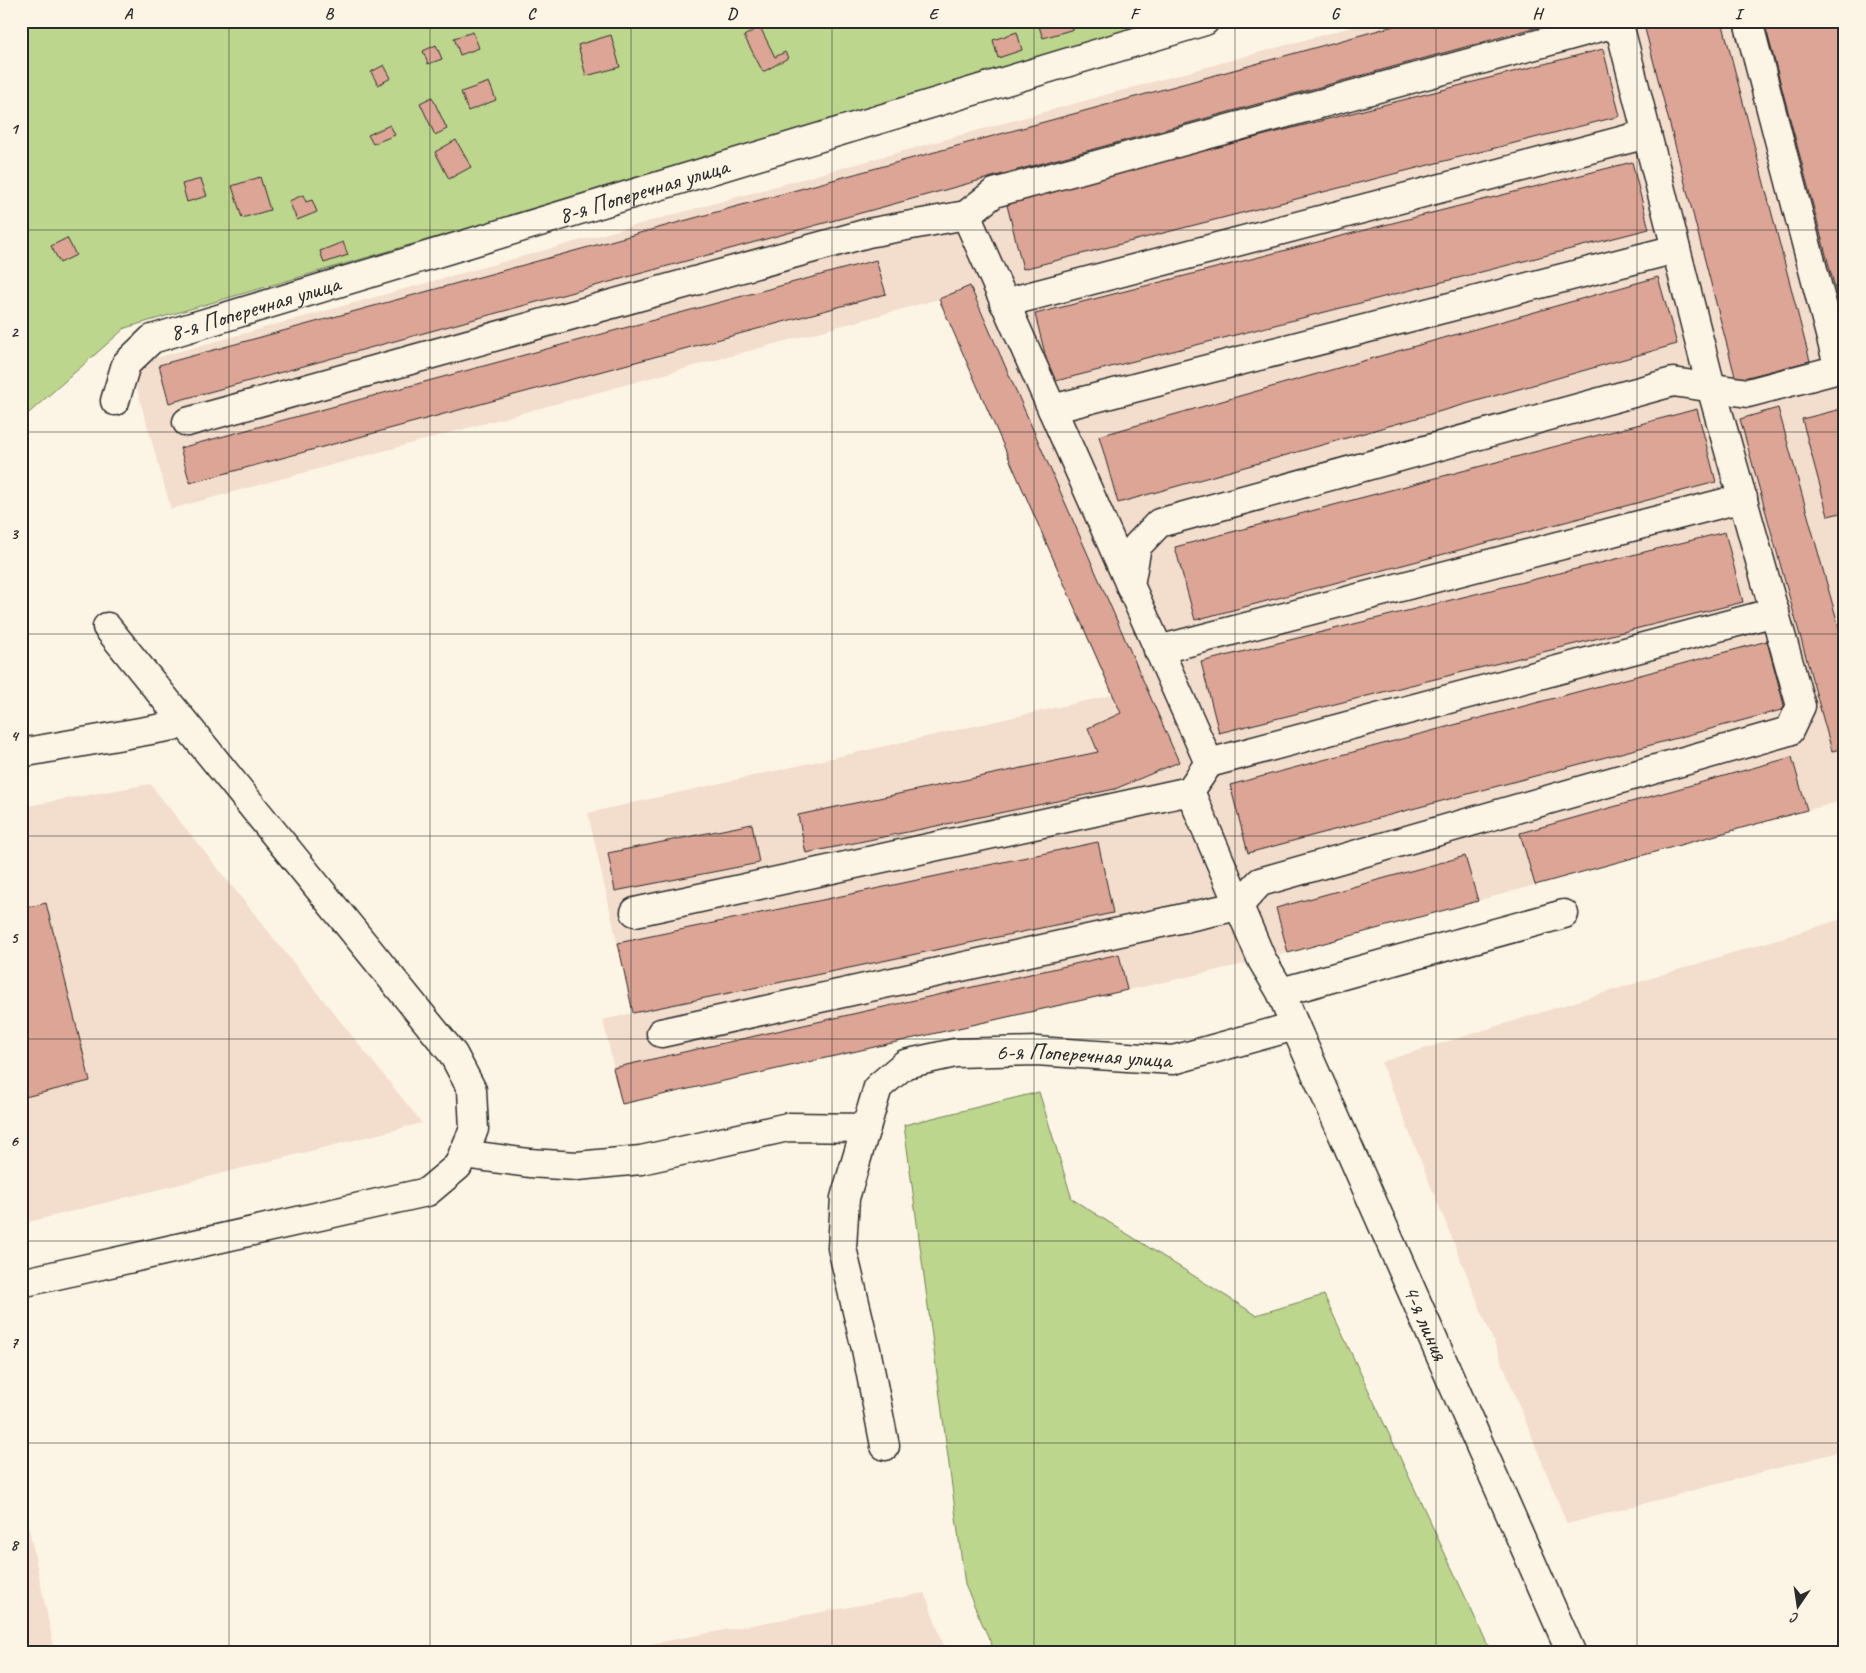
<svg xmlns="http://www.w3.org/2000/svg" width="1866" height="1673" viewBox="0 0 1866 1673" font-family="Caveat,sans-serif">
  <rect width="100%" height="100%" fill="#fcf5e5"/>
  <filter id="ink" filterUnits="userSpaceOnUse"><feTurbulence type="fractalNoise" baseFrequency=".02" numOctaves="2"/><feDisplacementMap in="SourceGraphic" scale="10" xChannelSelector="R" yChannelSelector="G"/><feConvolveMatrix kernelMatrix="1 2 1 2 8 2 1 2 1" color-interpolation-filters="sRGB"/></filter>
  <g filter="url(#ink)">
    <g fill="#f3ddcd">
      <path d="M 1373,21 L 1845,21 L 1845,800 L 1262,960 L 622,1104 L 603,1020 L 633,1013 L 588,813 L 1112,695 L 939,299 L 171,509 L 130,365 Z"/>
      <path d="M 150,784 L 422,1123 L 21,1224 L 21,807 Z"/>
      <path d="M 1845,918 L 1845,1450 L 1567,1524 L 1381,1062 Z"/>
      <path d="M 21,1490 L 55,1652 L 21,1652 Z"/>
      <path d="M 925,1593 L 946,1652 L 606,1652 Z"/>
    </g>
    <g fill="#bdd68d" stroke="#74805c">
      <path d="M 21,21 L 1177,21 L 125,328 L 21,420 Z"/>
      <path d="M 1039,1092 L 1072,1199 L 1256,1315 L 1324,1295 L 1491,1652 L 995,1652 L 965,1585 L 904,1125 Z"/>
    </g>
    <g fill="#dda596" stroke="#2b2b2b">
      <path d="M 1037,21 L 1072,21 L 1074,29 L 1043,38 Z"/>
      <path d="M 1412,21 L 1560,21 L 169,403 L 159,365 Z"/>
      <path d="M 1643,21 L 1722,21 L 1810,361 L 1736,380 Z"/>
      <path d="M 1764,21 L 1845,21 L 1845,310 L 1841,311 Z"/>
      <path d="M 760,27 L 775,57 L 785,52 L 788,58 L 763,72 L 744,36 Z"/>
      <path d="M 473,32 L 479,48 L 460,55 L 454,38 Z"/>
      <path d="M 1017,32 L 1022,50 L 998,58 L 993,40 Z"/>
      <path d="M 611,35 L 620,67 L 586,76 L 578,45 Z"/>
      <path d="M 436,45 L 442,59 L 428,64 L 423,51 Z"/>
      <path d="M 1603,49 L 1620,116 L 1023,269 L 1006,201 Z"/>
      <path d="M 384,65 L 391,78 L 378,85 L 371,72 Z"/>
      <path d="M 489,82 L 496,100 L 468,111 L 461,92 Z"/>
      <path d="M 432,97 L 447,129 L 435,135 L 420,103 Z"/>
      <path d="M 390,125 L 395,135 L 373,144 L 368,135 Z"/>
      <path d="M 456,140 L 471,167 L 449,179 L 435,152 Z"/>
      <path d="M 1632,162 L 1649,229 L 1052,382 L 1035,314 Z"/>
      <path d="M 260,177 L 270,210 L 242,218 L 232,186 Z"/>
      <path d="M 201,179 L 207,196 L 187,202 L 182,184 Z"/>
      <path d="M 303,195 L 306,202 L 312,200 L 317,212 L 297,220 L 289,201 Z"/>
      <path d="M 67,238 L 76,255 L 60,263 L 51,246 Z"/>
      <path d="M 343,242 L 348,255 L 324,263 L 320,251 Z"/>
      <path d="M 876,260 L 886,294 L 190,483 L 180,448 Z"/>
      <path d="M 1658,277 L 1677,344 L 1118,503 L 1099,436 Z"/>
      <path d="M 970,286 L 1179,762 L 1115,789 L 806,853 L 798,815 L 1098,752 L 1088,728 L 1121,713 L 939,299 Z"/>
      <path d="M 1778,408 L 1845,649 L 1845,748 L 1832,751 L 1740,419 Z"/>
      <path d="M 1845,408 L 1845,512 L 1828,516 L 1802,419 Z"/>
      <path d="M 1697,409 L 1716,482 L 1195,620 L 1175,547 Z"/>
      <path d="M 1725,532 L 1743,602 L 1219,733 L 1201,662 Z"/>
      <path d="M 1767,641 L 1785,709 L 1248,853 L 1230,785 Z"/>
      <path d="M 1792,757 L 1807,810 L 1535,885 L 1520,833 Z"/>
      <path d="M 752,824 L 759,863 L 615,891 L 608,853 Z"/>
      <path d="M 1098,842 L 1113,913 L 633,1013 L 618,943 Z"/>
      <path d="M 1465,856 L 1478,901 L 1288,953 L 1276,908 Z"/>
      <path d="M 46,903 L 90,1081 L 21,1098 L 21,909 Z"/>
      <path d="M 1119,954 L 1127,990 L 622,1104 L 613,1068 Z"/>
    </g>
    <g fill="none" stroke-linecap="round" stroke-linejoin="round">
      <g stroke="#2b2b2b" stroke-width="31">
        <g id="minor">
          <path d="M 1748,21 L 1839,369"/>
          <path id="s1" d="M 966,215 L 1209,763 L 1190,791 L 1262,960 L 1281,992 L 1295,1026 L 1571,1652"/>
          <path d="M 1004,303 L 1647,134"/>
          <path id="s2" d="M 115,401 L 126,364 L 152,339 L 1205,21"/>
          <path d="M 1052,409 L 1676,249"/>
          <path d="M 187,422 L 868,233 L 966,215 L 994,193 L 1608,25 L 1621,32 L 1711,387 L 1801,706 L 1789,731 L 1260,882 L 1238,906 L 661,1033"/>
          <path d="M 1130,585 L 1137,546 L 1159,523 L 1673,382 L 1748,393 L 1839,369 L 1845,363"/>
          <path d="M 1158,650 L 1743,498"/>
          <path d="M 21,753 L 185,724"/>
          <path d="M 1209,763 L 1775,612"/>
          <path d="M 635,912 L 1190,791"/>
          <path d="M 1281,992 L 1564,914"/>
          <path d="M 463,1154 L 529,1163 L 577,1166 L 641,1160 L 788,1127 L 866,1128"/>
          <path d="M 21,1283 L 427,1192 L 458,1166 L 474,1129 L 472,1090 L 453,1054 L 107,627"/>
          <path id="s3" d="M 885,1446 L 866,1349 L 842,1248 L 845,1198 L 878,1087 L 905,1064 L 955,1053 L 1036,1051 L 1173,1060 L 1295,1026"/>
        </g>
      </g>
      <use href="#minor" stroke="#fcf5e5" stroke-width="28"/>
    </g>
  </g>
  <path fill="none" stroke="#2b2b2b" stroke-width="1" stroke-opacity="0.55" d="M 229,21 L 229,1652M 430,21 L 430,1652M 631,21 L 631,1652M 832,21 L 832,1652M 1034,21 L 1034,1652M 1235,21 L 1235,1652M 1436,21 L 1436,1652M 1637,21 L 1637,1652M 21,230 L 1845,230M 21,432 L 1845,432M 21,634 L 1845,634M 21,836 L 1845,836M 21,1039 L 1845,1039M 21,1241 L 1845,1241M 21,1443 L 1845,1443"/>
  <g text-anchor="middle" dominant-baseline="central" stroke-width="4" stroke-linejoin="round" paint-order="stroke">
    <g font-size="24" fill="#2b2b2b" stroke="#fcf5e5">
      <text stroke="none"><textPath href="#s2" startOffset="588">8-я Поперечная улица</textPath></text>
      <text stroke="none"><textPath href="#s2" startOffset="182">8-я Поперечная улица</textPath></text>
      <text stroke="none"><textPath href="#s3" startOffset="584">6-я Поперечная улица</textPath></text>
      <text stroke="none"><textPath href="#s1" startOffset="1215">4-я линия</textPath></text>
    </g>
  </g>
  <rect width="1866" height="1673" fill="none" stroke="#fcf5e5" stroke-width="55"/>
  <g transform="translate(1798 1606) rotate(193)" stroke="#fcf5e5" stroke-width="4" paint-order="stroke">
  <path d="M0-4L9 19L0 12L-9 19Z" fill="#2b2b2b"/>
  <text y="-8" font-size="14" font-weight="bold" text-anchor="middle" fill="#2b2b2b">С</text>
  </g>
  <rect x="28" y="28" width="1810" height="1618" fill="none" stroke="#2b2b2b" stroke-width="2"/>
  <g font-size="16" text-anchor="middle" font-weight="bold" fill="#2b2b2b">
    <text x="128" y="19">A</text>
    <text x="329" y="19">B</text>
    <text x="531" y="19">C</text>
    <text x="732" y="19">D</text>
    <text x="933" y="19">E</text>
    <text x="1134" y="19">F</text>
    <text x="1335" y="19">G</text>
    <text x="1537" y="19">H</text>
    <text x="1738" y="19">I</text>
    <text x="14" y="134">1</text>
    <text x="14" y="337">2</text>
    <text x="14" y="539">3</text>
    <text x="14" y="741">4</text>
    <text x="14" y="943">5</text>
    <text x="14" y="1146">6</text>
    <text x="14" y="1348">7</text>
    <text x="14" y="1550">8</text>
  </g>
</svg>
